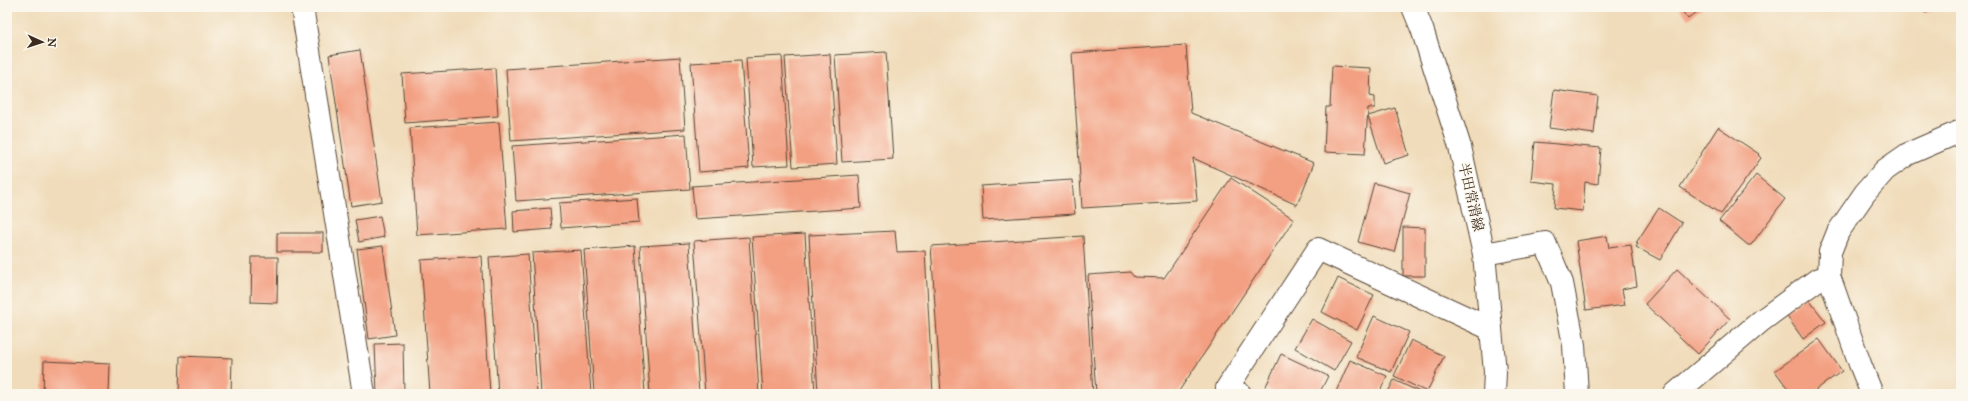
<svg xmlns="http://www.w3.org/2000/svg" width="1968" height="401" viewBox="0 0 1968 401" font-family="'IM FELL Great Primer','Noto Serif JP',serif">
  <rect width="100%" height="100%" fill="#fbf7ec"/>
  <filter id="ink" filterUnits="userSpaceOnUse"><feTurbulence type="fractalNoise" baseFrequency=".025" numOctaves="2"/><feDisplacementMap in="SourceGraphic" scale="8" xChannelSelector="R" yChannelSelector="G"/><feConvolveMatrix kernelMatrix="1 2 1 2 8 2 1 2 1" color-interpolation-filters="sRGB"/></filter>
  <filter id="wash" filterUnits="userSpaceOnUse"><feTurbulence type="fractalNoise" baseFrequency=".012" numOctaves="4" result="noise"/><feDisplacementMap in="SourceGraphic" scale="16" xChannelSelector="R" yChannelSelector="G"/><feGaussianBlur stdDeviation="0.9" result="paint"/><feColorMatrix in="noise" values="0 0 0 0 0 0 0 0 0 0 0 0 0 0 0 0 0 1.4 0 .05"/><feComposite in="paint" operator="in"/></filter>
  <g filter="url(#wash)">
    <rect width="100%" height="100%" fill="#f0dcba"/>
    <g id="blocks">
      <g fill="#f39f81">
        <path d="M 1679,7 L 1703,7 L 1688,19 Z"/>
        <path d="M 1923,7 L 1940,7 L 1925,13 Z"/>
        <path d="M 1186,45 L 1191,113 L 1314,163 L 1297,205 L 1193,158 L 1197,201 L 1082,208 L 1072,53 Z"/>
        <path d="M 360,50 L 382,201 L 351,206 L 329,55 Z"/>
        <path d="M 886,52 L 893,159 L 842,162 L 835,55 Z"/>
        <path d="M 830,54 L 837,164 L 793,167 L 785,57 Z"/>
        <path d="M 782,56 L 789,165 L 753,167 L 746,58 Z"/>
        <path d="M 680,57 L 685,129 L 511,141 L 506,69 Z"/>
        <path d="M 741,60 L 749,168 L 699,172 L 691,63 Z"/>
        <path d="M 1332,66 L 1371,68 L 1370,96 L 1375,97 L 1375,108 L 1368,108 L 1365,154 L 1324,152 L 1326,107 L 1330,107 Z"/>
        <path d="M 495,68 L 498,116 L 405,123 L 402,74 Z"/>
        <path d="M 1554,90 L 1598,96 L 1594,134 L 1549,128 Z"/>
        <path d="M 1395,108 L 1409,155 L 1383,163 L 1368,116 Z"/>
        <path d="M 499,122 L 507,229 L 417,235 L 410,128 Z"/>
        <path d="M 1718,127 L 1759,154 L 1758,155 L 1761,158 L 1721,214 L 1680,187 Z"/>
        <path d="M 686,134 L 690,189 L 516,201 L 512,146 Z"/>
        <path d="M 1535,142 L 1601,148 L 1598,184 L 1585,182 L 1583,211 L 1554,208 L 1556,184 L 1531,181 Z"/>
        <path d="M 859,175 L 861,208 L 695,219 L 692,186 Z"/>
        <path d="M 1756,175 L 1785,199 L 1751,245 L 1748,245 L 1719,221 Z"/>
        <path d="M 1231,178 L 1294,219 L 1177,394 L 1096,394 L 1088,275 L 1130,272 L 1134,277 L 1164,278 Z"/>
        <path d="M 1072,180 L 1075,214 L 983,220 L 981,186 Z"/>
        <path d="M 1374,183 L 1410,193 L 1394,252 L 1358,242 Z"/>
        <path d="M 637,198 L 639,222 L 561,228 L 559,203 Z"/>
        <path d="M 550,208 L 552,229 L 514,232 L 513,211 Z"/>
        <path d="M 1659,208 L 1682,223 L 1660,260 L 1636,247 L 1638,244 L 1636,243 Z"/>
        <path d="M 380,216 L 384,237 L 359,242 L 355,220 Z"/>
        <path d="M 1403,227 L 1425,228 L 1425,276 L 1403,276 Z"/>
        <path d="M 895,231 L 897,252 L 925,251 L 933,394 L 818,394 L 809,235 Z"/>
        <rect x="277" y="233" width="46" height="19"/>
        <path d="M 805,234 L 815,394 L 763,394 L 752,237 Z"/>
        <path d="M 1083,236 L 1093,394 L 941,394 L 931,246 Z"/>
        <path d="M 1607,236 L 1609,248 L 1631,245 L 1637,286 L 1622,289 L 1625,305 L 1586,310 L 1576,241 Z"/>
        <path d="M 749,237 L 759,394 L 705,394 L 694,241 Z"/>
        <path d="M 689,243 L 699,394 L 650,394 L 640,246 Z"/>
        <path d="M 383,246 L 395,335 L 369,339 L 357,249 Z"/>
        <path d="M 635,246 L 645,394 L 594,394 L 584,250 Z"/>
        <path d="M 581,250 L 591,394 L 541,394 L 532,253 Z"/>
        <path d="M 528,254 L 537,394 L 498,394 L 489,257 Z"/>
        <path d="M 481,256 L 490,394 L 430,394 L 421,260 Z"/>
        <path d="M 252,257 L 278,257 L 277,303 L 251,302 Z"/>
        <path d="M 1677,269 L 1730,319 L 1698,354 L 1645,304 Z"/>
        <path d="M 1338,278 L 1374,295 L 1357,330 L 1322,312 Z"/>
        <path d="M 1806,296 L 1826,322 L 1803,339 L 1784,312 Z"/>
        <path d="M 1374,316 L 1409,332 L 1391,372 L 1356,357 Z"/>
        <path d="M 1312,319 L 1351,341 L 1334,371 L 1295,348 Z"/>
        <path d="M 1819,339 L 1842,371 L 1810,394 L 1792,394 L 1775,371 Z"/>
        <path d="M 1411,340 L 1444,356 L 1427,392 L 1394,376 Z"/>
        <path d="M 403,343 L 404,394 L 377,394 L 375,344 Z"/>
        <path d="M 1281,354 L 1328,376 L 1319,394 L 1278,394 L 1265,388 Z"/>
        <path d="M 180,356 L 232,358 L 231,394 L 179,394 Z"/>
        <path d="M 1350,360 L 1387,376 L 1379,394 L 1335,394 Z"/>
        <path d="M 44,361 L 110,364 L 109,394 L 43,394 Z"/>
        <path d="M 1394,380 L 1424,394 L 1387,394 Z"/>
      </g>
    </g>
  </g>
  <g filter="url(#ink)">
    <use href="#blocks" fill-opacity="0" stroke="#564535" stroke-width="1"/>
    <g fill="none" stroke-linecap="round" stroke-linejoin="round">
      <g stroke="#564535" stroke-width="24">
        <g id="street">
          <path d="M 302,7 L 364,394"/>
          <path d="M 1484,254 L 1545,243 L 1562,283 L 1574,345 L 1577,394"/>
          <path d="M 1240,394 L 1227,388 L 1318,249 L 1491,329"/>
          <path d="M 1675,394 L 1761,321 L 1817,280 L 1829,276"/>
          <path d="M 1872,394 L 1860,364 L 1829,276 L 1830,252 L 1838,232 L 1865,193 L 1885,170 L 1908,154 L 1961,131"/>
        </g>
      </g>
      <g stroke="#564535" stroke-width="24">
        <path id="primary" d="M 1413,7 L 1422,29 L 1460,147 L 1484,254 L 1495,372 L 1494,394"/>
      </g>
      <use href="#street" stroke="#fff" stroke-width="22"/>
      <use href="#primary" stroke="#fff" stroke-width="22"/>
    </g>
  </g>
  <g text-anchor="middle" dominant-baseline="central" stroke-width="3" stroke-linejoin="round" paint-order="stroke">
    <g font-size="14" fill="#3b2a1e" stroke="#fbf7ec">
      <text transform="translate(1471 197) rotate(77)">半田常滑線</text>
    </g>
  </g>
  <rect width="1968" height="401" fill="none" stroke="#fbf7ec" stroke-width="24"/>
  <g transform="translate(42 42) rotate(93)" stroke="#fbf7ec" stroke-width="3" paint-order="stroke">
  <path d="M0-3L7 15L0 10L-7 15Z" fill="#3b2a1e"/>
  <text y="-6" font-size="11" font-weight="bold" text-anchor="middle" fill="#3b2a1e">N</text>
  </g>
</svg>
